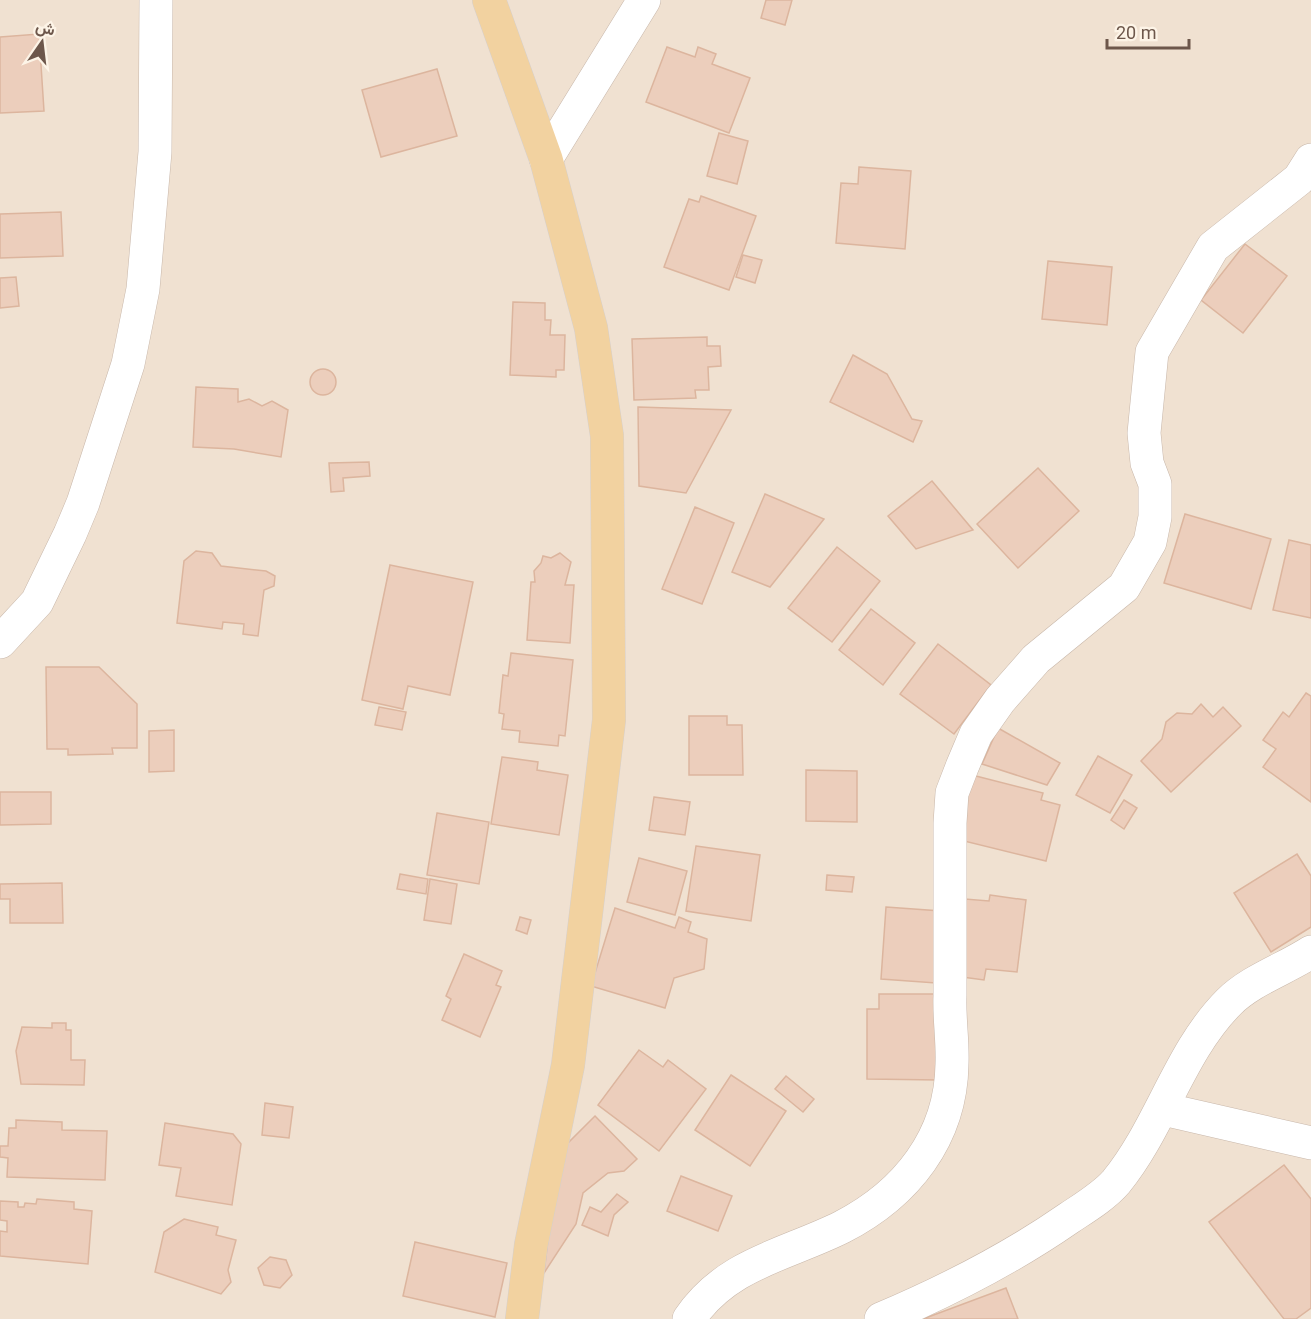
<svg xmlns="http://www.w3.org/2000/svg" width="1311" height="1319" viewBox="0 0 1311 1319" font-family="Roboto,Vazirmatn,sans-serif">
  <rect width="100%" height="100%" fill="#f9f0e1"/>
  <rect fill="#f0e1d1" x="0" y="0" width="1311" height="1319"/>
  <g fill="#eccebc" stroke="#dcb59e" stroke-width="1.5">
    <path d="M 766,0 L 792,0 L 785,25 L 761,18 Z"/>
    <path d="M 39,34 L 44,111 L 0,113 L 0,37 Z"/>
    <path d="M 667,47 L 695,57 L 698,47 L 716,54 L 712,64 L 750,78 L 729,133 L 646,102 Z"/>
    <path d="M 437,69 L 457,136 L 381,157 L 362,90 Z"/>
    <path d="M 719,133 L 748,141 L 737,184 L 707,176 Z"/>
    <path d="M 859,167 L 911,171 L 905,249 L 836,243 L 841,183 L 858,184 Z"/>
    <path d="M 701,196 L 756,216 L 729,290 L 664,267 L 689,199 L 699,202 Z"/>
    <path d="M 61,212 L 63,256 L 0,258 L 0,214 Z"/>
    <path d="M 1245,244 L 1287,276 L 1243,333 L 1201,300 Z"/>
    <path d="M 743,255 L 762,260 L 755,283 L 736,277 Z"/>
    <path d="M 1048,261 L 1112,267 L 1107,325 L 1042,319 Z"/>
    <path d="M 16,277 L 19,306 L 0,308 L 0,278 Z"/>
    <path d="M 513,302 L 545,303 L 545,320 L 551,320 L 550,335 L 565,335 L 564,370 L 556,370 L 556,377 L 510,375 Z"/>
    <path d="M 707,337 L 707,346 L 720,346 L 721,366 L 708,367 L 709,390 L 695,390 L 696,398 L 634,400 L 632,339 Z"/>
    <path d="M 853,355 L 887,374 L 912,419 L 922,421 L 913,442 L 830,402 Z"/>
    <circle cx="323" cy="382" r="13"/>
    <path d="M 196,387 L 238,389 L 238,402 L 249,399 L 262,406 L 272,401 L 288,410 L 281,457 L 234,449 L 193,447 Z"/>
    <path d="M 638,407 L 731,410 L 686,493 L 639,486 Z"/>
    <path d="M 369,462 L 370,476 L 343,478 L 344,491 L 331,492 L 329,463 Z"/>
    <path d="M 1038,468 L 1079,511 L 1018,568 L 977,524 Z"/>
    <path d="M 932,481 L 973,530 L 916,549 L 888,516 Z"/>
    <path d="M 765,494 L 824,519 L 770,587 L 732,572 Z"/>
    <path d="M 695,507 L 734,523 L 702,604 L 662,589 Z"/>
    <path d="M 1185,514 L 1271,539 L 1251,609 L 1164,583 Z"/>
    <path d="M 1289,540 L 1311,545 L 1311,618 L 1273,610 Z"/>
    <path d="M 837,547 L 880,581 L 832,642 L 788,608 Z"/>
    <path d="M 196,551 L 212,553 L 221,566 L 266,571 L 275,576 L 274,586 L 264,590 L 258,636 L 243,634 L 244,624 L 223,622 L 222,629 L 177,623 L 184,561 Z"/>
    <path d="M 560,553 L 571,562 L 565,585 L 574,585 L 570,643 L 527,640 L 531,582 L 535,582 L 534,571 L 541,563 L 543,556 L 551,558 Z"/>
    <path d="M 390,565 L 473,582 L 450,695 L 408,686 L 403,709 L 362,700 Z"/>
    <path d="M 871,609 L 915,643 L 883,685 L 839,650 Z"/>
    <path d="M 938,644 L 991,685 L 954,734 L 900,694 Z"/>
    <path d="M 511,653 L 573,660 L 565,736 L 559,735 L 558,746 L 519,742 L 520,731 L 502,729 L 504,714 L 499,713 L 503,675 L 508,676 Z"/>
    <path d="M 46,667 L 99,667 L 137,704 L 137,748 L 112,748 L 113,754 L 68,755 L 68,749 L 47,749 Z"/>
    <path d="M 1306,693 L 1311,696 L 1311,802 L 1263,767 L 1276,749 L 1263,740 L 1283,712 L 1289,717 Z"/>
    <path d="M 1201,704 L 1213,717 L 1223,707 L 1241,726 L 1171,792 L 1141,761 L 1162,739 L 1166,722 L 1177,713 L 1192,714 Z"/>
    <path d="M 379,707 L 406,712 L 402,730 L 375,725 Z"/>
    <path d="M 689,716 L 727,716 L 727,725 L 742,725 L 743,775 L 689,775 Z"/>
    <path d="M 998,728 L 1060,763 L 1047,785 L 982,764 Z"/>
    <path d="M 174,730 L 174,771 L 149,772 L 149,731 Z"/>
    <path d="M 1098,756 L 1132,775 L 1110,813 L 1076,795 Z"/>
    <path d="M 502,757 L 538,762 L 537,770 L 568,775 L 559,835 L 491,824 Z"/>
    <path d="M 806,770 L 857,771 L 857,822 L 806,821 Z"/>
    <path d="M 972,775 L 1043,793 L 1041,800 L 1060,805 L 1046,861 L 956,839 Z"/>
    <path d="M 0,792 L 51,792 L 51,824 L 0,825 Z"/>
    <path d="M 654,797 L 690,802 L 685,835 L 649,830 Z"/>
    <path d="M 1124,800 L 1137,808 L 1124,829 L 1111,820 Z"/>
    <path d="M 437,813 L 489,822 L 479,884 L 427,875 Z"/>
    <path d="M 696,846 L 760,855 L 751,921 L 686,911 Z"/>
    <path d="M 1297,854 L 1311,876 L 1311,927 L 1271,952 L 1234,893 Z"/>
    <path d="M 639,858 L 687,871 L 675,915 L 627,902 Z"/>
    <path d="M 400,874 L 428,879 L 426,894 L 397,889 Z"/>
    <path d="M 827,875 L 854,877 L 852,892 L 826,890 Z"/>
    <path d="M 430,879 L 457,884 L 451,924 L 424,920 Z"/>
    <path d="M 62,883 L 63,923 L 10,923 L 10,899 L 0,899 L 0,884 Z"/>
    <path d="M 990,895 L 1026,900 L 1017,972 L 986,969 L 984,980 L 955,976 L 965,899 L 989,901 Z"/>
    <path d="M 886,907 L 941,911 L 936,983 L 881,979 Z"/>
    <path d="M 615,908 L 675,928 L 679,917 L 691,922 L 688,932 L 707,939 L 704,969 L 674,978 L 665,1008 L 591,986 Z"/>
    <path d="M 520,917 L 531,920 L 527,934 L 516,930 Z"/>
    <path d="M 464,954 L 502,971 L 496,985 L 501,987 L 480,1037 L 442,1020 L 451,999 L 446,996 Z"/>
    <path d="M 879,994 L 939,994 L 939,1080 L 867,1079 L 867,1009 L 879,1009 Z"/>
    <path d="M 52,1023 L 66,1023 L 66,1030 L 71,1030 L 71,1060 L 85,1060 L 84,1085 L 21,1084 L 16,1051 L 22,1027 L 52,1028 Z"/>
    <path d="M 639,1050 L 663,1067 L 668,1060 L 706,1089 L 659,1151 L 598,1105 Z"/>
    <path d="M 731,1075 L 786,1111 L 750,1166 L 695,1130 Z"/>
    <path d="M 786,1076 L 814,1099 L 803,1112 L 775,1089 Z"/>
    <path d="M 265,1103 L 293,1107 L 289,1138 L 262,1135 Z"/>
    <path d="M 595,1116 L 637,1159 L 624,1171 L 608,1173 L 583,1193 L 576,1224 L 544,1273 L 556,1173 L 564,1147 Z"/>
    <path d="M 16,1120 L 62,1122 L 62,1130 L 107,1131 L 105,1180 L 7,1177 L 8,1158 L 0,1157 L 0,1146 L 8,1146 L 9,1128 L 16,1128 Z"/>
    <path d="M 165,1123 L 233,1134 L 241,1144 L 232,1205 L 176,1196 L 181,1168 L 159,1165 Z"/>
    <path d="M 1284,1165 L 1311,1199 L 1311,1308 L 1296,1319 L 1284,1319 L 1209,1222 Z"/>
    <path d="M 681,1176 L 732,1196 L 718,1231 L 667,1211 Z"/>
    <path d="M 617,1194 L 628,1202 L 614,1215 L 608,1236 L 582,1225 L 590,1207 L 601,1212 Z"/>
    <path d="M 37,1199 L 74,1202 L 74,1209 L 92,1211 L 88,1264 L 0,1256 L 0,1231 L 7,1232 L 7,1221 L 0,1220 L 0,1201 L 18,1202 L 18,1207 L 24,1207 L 25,1203 L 36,1204 Z"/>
    <path d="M 184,1219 L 218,1227 L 216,1235 L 236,1240 L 228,1270 L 231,1282 L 221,1294 L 155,1272 L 164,1232 Z"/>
    <path d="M 415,1242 L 507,1263 L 495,1317 L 403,1296 Z"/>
    <path d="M 270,1257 L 286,1260 L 292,1275 L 280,1288 L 264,1285 L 258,1268 Z"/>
    <path d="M 1006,1288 L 1018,1319 L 923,1319 Z"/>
  </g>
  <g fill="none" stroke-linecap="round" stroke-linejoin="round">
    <g stroke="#c8b7aa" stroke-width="34">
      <g id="minor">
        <path d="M 546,159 L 644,0"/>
        <path d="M 0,642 L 37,602 L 70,534 L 83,503 L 128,364 L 143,289 L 155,152 L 156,0"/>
        <path d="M 1163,1109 L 1311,1143"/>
        <path d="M 689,1319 C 727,1263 786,1255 842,1227 C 906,1194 951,1138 952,1064 C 953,1041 949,1018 950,996 C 950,938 950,881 950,823 L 952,793 L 962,767 L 976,734 L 1000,700 L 1036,659 L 1124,587 L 1150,542 L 1155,517 L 1155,484 L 1147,463 L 1144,433 L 1152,352 L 1213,247 L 1299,179 L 1311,160"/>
        <path d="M 881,1319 C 947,1291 1010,1259 1069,1218 C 1084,1208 1104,1196 1116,1182 C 1161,1127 1179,1052 1229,1002 C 1251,980 1285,969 1311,952"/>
      </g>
    </g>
    <g stroke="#d6d0cd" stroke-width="34">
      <path id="major" d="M 489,0 L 546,159 L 591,328 L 607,436 L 609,720 L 568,1065 L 531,1245 L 522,1319"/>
    </g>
    <use href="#minor" stroke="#fff" stroke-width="33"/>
    <use href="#major" stroke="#f2d2a0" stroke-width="33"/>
  </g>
  <g transform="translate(42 42) rotate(14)" stroke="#fdf4e7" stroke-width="4.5" paint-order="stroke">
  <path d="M0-4.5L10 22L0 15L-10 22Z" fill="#6d574b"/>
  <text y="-9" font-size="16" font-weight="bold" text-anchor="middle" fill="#6d574b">ش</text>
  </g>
  <path d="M1107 39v9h82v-9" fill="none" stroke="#6d574b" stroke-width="3"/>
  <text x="1116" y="39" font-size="18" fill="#6d574b" stroke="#fdf4e7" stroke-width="4.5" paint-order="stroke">20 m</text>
</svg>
